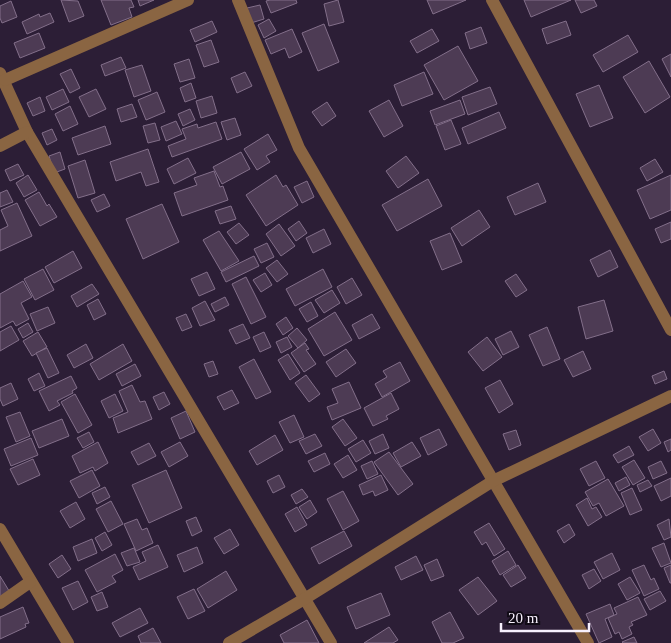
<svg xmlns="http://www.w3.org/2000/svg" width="671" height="643" viewBox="0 0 671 643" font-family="Georgia,serif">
  <rect width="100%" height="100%" fill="#2c1e36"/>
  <g fill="#4d3b54" stroke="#836f8a">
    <path d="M 61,0 L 78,1 L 84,16 L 69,22 Z"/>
    <path d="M 101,0 L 131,0 L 134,7 L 129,8 L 132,17 L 111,25 Z"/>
    <path d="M 138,0 L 154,0 L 140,6 Z"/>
    <path d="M 270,0 L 296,0 L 297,3 L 271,13 L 266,1 Z"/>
    <path d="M 338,0 L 344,22 L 329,26 L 324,4 Z"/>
    <path d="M 427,0 L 466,0 L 433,14 Z"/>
    <path d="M 524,0 L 571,0 L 531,17 Z"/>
    <path d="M 575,0 L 594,0 L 597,6 L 581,13 Z"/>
    <path d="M 11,1 L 17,17 L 2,23 L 0,18 L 0,6 Z"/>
    <path d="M 260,5 L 264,19 L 251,23 L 247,8 Z"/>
    <path d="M 50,13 L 54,22 L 27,34 L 22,22 L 39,14 L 40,17 Z"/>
    <path d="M 269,19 L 276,31 L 264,38 L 258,25 Z"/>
    <path d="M 212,21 L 217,32 L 195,42 L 190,30 Z"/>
    <path d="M 566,21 L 571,35 L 547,44 L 542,29 Z"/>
    <path d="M 324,24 L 339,62 L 318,71 L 302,33 Z"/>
    <path d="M 481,27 L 487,43 L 470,49 L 465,33 Z"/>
    <path d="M 292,29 L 302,52 L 289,58 L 285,48 L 271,54 L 265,40 Z"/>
    <path d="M 432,29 L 439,41 L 417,53 L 410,41 Z"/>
    <path d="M 39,33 L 45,48 L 20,58 L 14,43 Z"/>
    <path d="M 628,35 L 638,52 L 603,72 L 593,55 Z"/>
    <path d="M 211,40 L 219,62 L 204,67 L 196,45 Z"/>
    <path d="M 458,46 L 478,81 L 444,100 L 424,65 Z"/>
    <path d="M 671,54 L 671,77 L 662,59 Z"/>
    <path d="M 121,57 L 126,68 L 105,76 L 101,65 Z"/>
    <path d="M 189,59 L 195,78 L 180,82 L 174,64 Z"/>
    <path d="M 649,61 L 670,97 L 645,113 L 623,77 Z"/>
    <path d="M 142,65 L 151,91 L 134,97 L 125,70 Z"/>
    <path d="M 71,69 L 80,88 L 70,93 L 60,74 Z"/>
    <path d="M 245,72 L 252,86 L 237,93 L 231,78 Z"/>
    <path d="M 424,72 L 433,94 L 402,106 L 394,85 Z"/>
    <path d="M 191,83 L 196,98 L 185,102 L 180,88 Z"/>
    <path d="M 599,85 L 613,118 L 590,127 L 576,94 Z"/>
    <path d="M 490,87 L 497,104 L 468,115 L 462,97 Z"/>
    <path d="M 63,89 L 69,102 L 52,110 L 46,97 Z"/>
    <path d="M 96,89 L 106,109 L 89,117 L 79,97 Z"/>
    <path d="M 157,92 L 165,112 L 146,120 L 138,100 Z"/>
    <path d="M 212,96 L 217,113 L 201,118 L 196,101 Z"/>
    <path d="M 40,97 L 45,111 L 33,116 L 27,103 Z"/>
    <path d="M 389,100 L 403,126 L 384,137 L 369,111 Z"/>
    <path d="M 460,100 L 465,114 L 435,125 L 430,111 Z"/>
    <path d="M 327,102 L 336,116 L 322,126 L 312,112 Z"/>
    <path d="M 132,104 L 137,117 L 121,122 L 117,109 Z"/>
    <path d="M 70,106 L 78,124 L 63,131 L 55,114 Z"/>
    <path d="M 190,109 L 195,120 L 183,126 L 178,114 Z"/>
    <path d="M 499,112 L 506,128 L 468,144 L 462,128 Z"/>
    <path d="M 235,118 L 241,135 L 227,140 L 221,122 Z"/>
    <path d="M 451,120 L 461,144 L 445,150 L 436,126 Z"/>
    <path d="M 176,121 L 182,134 L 166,141 L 161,127 Z"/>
    <path d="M 216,122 L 222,139 L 172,157 L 168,146 L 186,139 L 182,129 L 197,124 L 198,128 Z"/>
    <path d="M 155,123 L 160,140 L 148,143 L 143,126 Z"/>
    <path d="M 105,126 L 111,144 L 78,155 L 72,138 Z"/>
    <path d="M 52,129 L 57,140 L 47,145 L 42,133 Z"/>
    <path d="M 268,134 L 277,150 L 266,156 L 270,162 L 257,170 L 244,149 Z"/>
    <path d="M 148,149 L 159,182 L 146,186 L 141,172 L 116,181 L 110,162 Z"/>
    <path d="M 60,152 L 65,169 L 54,173 L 49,156 Z"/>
    <path d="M 241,152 L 250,169 L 222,184 L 213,167 Z"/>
    <path d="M 406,156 L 419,173 L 398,188 L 386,171 Z"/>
    <path d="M 188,158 L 196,173 L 174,184 L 167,169 Z"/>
    <path d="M 655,159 L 663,172 L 647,181 L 640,168 Z"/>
    <path d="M 85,160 L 95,193 L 78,198 L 68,166 Z"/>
    <path d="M 18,164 L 24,175 L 10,181 L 5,170 Z"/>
    <path d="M 214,171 L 220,187 L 223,186 L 228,200 L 182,216 L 174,193 L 197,185 L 194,178 Z"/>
    <path d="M 28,175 L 37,190 L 24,197 L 16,183 Z"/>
    <path d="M 276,175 L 283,187 L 286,185 L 298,205 L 266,226 L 246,195 Z"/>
    <path d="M 671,175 L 671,210 L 650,219 L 637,190 Z"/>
    <path d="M 428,179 L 442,206 L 397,231 L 382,205 Z"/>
    <path d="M 307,181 L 314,197 L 302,203 L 294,187 Z"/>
    <path d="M 538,183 L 546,202 L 515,215 L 507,197 Z"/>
    <path d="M 7,190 L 13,202 L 0,207 L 0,193 Z"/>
    <path d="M 39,192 L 47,206 L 49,204 L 57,217 L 40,226 L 25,200 Z"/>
    <path d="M 104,194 L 110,206 L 97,212 L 91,200 Z"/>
    <path d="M 17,203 L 32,236 L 0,251 L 0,230 L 8,226 L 1,210 Z"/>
    <path d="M 162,204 L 179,242 L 143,259 L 126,219 Z"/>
    <path d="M 231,206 L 236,219 L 220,224 L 215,211 Z"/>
    <path d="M 479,210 L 490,227 L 462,246 L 451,228 Z"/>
    <path d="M 299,221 L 307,233 L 296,241 L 288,229 Z"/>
    <path d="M 671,222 L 671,239 L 661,243 L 655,229 Z"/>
    <path d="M 239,223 L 249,235 L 236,244 L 227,232 Z"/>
    <path d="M 279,224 L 295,246 L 281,256 L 266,234 Z"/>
    <path d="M 324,229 L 331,244 L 313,253 L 306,238 Z"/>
    <path d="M 219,231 L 239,261 L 221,271 L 203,240 Z"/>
    <path d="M 450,233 L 462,262 L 442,270 L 430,241 Z"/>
    <path d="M 267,243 L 274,257 L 261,263 L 254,249 Z"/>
    <path d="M 610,250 L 618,267 L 598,277 L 590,260 Z"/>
    <path d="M 73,251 L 82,268 L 54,283 L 45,267 Z"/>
    <path d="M 254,256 L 259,266 L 226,282 L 221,272 Z"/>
    <path d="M 277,260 L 288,274 L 277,282 L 266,268 Z"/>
    <path d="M 43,269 L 54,290 L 35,300 L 24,279 Z"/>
    <path d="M 323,269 L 332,287 L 295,306 L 286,289 Z"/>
    <path d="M 207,272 L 215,289 L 199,296 L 191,279 Z"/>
    <path d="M 265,273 L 272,285 L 261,292 L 253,280 Z"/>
    <path d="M 516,274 L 527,290 L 516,297 L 505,281 Z"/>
    <path d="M 246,277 L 266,317 L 251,324 L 232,284 Z"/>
    <path d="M 352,278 L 362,295 L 346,304 L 337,287 Z"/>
    <path d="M 23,281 L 32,297 L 21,303 L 29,319 L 16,326 L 13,321 L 0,328 L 0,294 Z"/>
    <path d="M 92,284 L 99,294 L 77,307 L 71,296 Z"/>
    <path d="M 332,290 L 340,303 L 324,313 L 315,300 Z"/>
    <path d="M 225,297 L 229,305 L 215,312 L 211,304 Z"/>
    <path d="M 98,299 L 106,314 L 94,320 L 87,305 Z"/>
    <path d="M 604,300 L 613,331 L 586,339 L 578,307 Z"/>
    <path d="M 205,301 L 215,320 L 200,326 L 192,308 Z"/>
    <path d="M 311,302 L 318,316 L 307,322 L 299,309 Z"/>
    <path d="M 48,307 L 55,323 L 37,331 L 30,314 Z"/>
    <path d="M 335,312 L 352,340 L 324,356 L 308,329 Z"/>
    <path d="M 186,314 L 192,327 L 182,331 L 176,318 Z"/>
    <path d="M 372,314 L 380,328 L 359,339 L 352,325 Z"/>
    <path d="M 286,317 L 293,328 L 283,335 L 276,324 Z"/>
    <path d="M 28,323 L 33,332 L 23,338 L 18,329 Z"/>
    <path d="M 243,324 L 250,338 L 236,344 L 229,330 Z"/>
    <path d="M 11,326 L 19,340 L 0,351 L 0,332 Z"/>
    <path d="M 547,327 L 560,359 L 543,366 L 529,335 Z"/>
    <path d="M 297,328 L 307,340 L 298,348 L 288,336 Z"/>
    <path d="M 511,331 L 519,347 L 503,355 L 495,339 Z"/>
    <path d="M 38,332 L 47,347 L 32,356 L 23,341 Z"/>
    <path d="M 264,332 L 271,347 L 260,352 L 253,337 Z"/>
    <path d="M 287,337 L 292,347 L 281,353 L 276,342 Z"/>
    <path d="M 487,337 L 502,357 L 483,371 L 468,352 Z"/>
    <path d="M 305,343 L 309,349 L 306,350 L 316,364 L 304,372 L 291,353 Z"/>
    <path d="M 86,344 L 93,358 L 74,368 L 67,355 Z"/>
    <path d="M 123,344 L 132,361 L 99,380 L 90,364 Z"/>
    <path d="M 47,348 L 59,373 L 48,378 L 36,353 Z"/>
    <path d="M 346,349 L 356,363 L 336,377 L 326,362 Z"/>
    <path d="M 583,351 L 591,369 L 573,377 L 564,360 Z"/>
    <path d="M 288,354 L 300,373 L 290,380 L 278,360 Z"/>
    <path d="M 254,359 L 271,392 L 256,399 L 239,367 Z"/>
    <path d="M 213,361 L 218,374 L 209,377 L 204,364 Z"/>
    <path d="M 400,362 L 410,381 L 382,397 L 375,384 L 387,377 L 383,371 Z"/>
    <path d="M 135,364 L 141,376 L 122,386 L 116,374 Z"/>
    <path d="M 664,371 L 667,379 L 655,384 L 652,376 Z"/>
    <path d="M 39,373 L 45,386 L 34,391 L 28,379 Z"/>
    <path d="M 306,375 L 320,394 L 309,402 L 295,383 Z"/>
    <path d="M 71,376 L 77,388 L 72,391 L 73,393 L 57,401 L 60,405 L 49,411 L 39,391 Z"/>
    <path d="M 500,380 L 513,404 L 499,413 L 485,388 Z"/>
    <path d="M 349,382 L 361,408 L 332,420 L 327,407 L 338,403 L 332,389 Z"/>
    <path d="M 11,383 L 18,399 L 3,406 L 0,399 L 0,388 Z"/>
    <path d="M 132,385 L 140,402 L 145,401 L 152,419 L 118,433 L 113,418 L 128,412 L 119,391 Z"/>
    <path d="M 232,390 L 239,403 L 224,410 L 217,397 Z"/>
    <path d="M 164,392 L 170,404 L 159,410 L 153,397 Z"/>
    <path d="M 391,393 L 399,409 L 386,416 L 388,419 L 373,426 L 364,408 Z"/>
    <path d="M 75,394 L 92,425 L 78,433 L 61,402 Z"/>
    <path d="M 115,394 L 123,411 L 109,418 L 101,401 Z"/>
    <path d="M 186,411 L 195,432 L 180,439 L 171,418 Z"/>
    <path d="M 20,412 L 30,436 L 16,442 L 6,417 Z"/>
    <path d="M 294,415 L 304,437 L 290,443 L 279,422 Z"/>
    <path d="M 62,419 L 69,436 L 39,448 L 32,431 Z"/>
    <path d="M 343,419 L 357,438 L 345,446 L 332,427 Z"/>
    <path d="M 439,429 L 447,445 L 428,455 L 420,438 Z"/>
    <path d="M 653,429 L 661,443 L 648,451 L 639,437 Z"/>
    <path d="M 516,430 L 521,445 L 509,450 L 503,434 Z"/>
    <path d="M 89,432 L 94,442 L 83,448 L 77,438 Z"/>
    <path d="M 315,434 L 322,446 L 306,454 L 299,441 Z"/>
    <path d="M 383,434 L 389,448 L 375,454 L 369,441 Z"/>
    <path d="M 275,435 L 283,450 L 257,465 L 249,451 Z"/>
    <path d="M 31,438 L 38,455 L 11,466 L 4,449 Z"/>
    <path d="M 671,439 L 671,450 L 668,452 L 664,442 Z"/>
    <path d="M 363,440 L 371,453 L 356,462 L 348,449 Z"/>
    <path d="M 98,442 L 108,463 L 95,471 L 93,467 L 80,473 L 72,456 Z"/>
    <path d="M 180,442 L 188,456 L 169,467 L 161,452 Z"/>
    <path d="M 412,442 L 421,456 L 401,467 L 393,453 Z"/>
    <path d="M 149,443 L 156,456 L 138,465 L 131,452 Z"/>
    <path d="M 629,446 L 634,455 L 618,463 L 613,455 Z"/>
    <path d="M 389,452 L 413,484 L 398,495 L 374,462 Z"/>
    <path d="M 325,453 L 330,464 L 314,472 L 308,461 Z"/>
    <path d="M 348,455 L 357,470 L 343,478 L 334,464 Z"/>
    <path d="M 33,459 L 40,475 L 18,485 L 10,469 Z"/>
    <path d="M 634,460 L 645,478 L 633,485 L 622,467 Z"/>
    <path d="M 372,461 L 378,474 L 367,479 L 361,466 Z"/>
    <path d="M 596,461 L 605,478 L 589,486 L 580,469 Z"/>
    <path d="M 661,461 L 667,473 L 653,479 L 648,467 Z"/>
    <path d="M 92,470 L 100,486 L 79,498 L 70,481 Z"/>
    <path d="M 166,470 L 182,508 L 149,523 L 132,485 Z"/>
    <path d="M 279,475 L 285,487 L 273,493 L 267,481 Z"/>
    <path d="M 381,475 L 388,490 L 375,496 L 373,491 L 363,495 L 359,485 Z"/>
    <path d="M 626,477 L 630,485 L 619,491 L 615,483 Z"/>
    <path d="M 671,478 L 671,496 L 661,501 L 654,486 Z"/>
    <path d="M 608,479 L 624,506 L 606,516 L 599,503 L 593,506 L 585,492 Z"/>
    <path d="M 648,480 L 652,486 L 640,492 L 637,485 Z"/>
    <path d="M 105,487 L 110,497 L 97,504 L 92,493 Z"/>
    <path d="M 632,488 L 642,510 L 630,515 L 621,493 Z"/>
    <path d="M 302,489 L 308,497 L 296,504 L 291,495 Z"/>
    <path d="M 343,491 L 359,521 L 343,530 L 327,499 Z"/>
    <path d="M 587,498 L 592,509 L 596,507 L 602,517 L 588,526 L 576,505 Z"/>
    <path d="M 310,500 L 317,512 L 307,519 L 299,507 Z"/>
    <path d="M 111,501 L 123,524 L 108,532 L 96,509 Z"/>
    <path d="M 76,502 L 85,519 L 70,528 L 60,511 Z"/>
    <path d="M 297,507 L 307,525 L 295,532 L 285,514 Z"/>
    <path d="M 196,517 L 202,531 L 192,536 L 186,521 Z"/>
    <path d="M 137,519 L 142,530 L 147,528 L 153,543 L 136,551 L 124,524 Z"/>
    <path d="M 669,519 L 671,537 L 664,540 L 657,525 Z"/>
    <path d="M 489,523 L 505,549 L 494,556 L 486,542 L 482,545 L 474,532 Z"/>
    <path d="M 569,524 L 575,535 L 564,543 L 557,531 Z"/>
    <path d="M 230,529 L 239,545 L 224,554 L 214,538 Z"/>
    <path d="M 344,531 L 352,546 L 319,564 L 311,548 Z"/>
    <path d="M 105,532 L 112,545 L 102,551 L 95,538 Z"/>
    <path d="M 92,539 L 97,553 L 78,561 L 73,547 Z"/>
    <path d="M 664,543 L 671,563 L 661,567 L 652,548 Z"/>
    <path d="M 158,545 L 168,567 L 139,580 L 133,567 L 146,561 L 142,552 Z"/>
    <path d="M 197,547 L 203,563 L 184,572 L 177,555 Z"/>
    <path d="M 134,548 L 140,562 L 127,566 L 121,553 Z"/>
    <path d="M 508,551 L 516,565 L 500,575 L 492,561 Z"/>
    <path d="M 612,553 L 620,570 L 603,579 L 594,562 Z"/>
    <path d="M 115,554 L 123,570 L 112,576 L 116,582 L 97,592 L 85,570 Z"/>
    <path d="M 62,555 L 71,569 L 58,578 L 49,564 Z"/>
    <path d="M 416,556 L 423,570 L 401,580 L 395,567 Z"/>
    <path d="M 437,559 L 444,576 L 431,581 L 424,565 Z"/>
    <path d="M 518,565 L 526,578 L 511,587 L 503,575 Z"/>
    <path d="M 644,565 L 651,580 L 654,578 L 659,589 L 644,596 L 632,570 Z"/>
    <path d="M 671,565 L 671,583 L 670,583 L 664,568 Z"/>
    <path d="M 594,569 L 601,581 L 589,589 L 582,575 Z"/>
    <path d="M 226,571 L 237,590 L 208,608 L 197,589 Z"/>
    <path d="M 0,576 L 11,594 L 0,600 Z"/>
    <path d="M 478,577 L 497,601 L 478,615 L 459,590 Z"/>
    <path d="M 630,577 L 640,593 L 627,600 L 618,584 Z"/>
    <path d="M 78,581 L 88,602 L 73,610 L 62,588 Z"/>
    <path d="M 194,589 L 205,611 L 188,619 L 177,597 Z"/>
    <path d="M 660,591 L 666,601 L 650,610 L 644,599 Z"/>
    <path d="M 102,592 L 108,607 L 97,611 L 91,597 Z"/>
    <path d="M 381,593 L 390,615 L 356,629 L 347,607 Z"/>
    <path d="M 638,597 L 647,615 L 631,622 L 633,625 L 629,627 L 632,634 L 622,639 L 619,632 L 615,634 L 608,618 L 617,614 L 614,608 Z"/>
    <path d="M 610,604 L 614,615 L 605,619 L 612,637 L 599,643 L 586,614 Z"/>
    <path d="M 23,607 L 29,623 L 25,624 L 26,627 L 0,639 L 0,617 Z"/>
    <path d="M 140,608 L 148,623 L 120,637 L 112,623 Z"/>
    <path d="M 450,612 L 464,638 L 453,643 L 442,643 L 432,622 Z"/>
    <path d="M 307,620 L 319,643 L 284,643 L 280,635 Z"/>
    <path d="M 389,627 L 398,640 L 393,643 L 364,643 Z"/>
    <path d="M 153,628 L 161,643 L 141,643 L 138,636 Z"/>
    <path d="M 634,637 L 637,643 L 623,643 L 622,642 Z"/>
  </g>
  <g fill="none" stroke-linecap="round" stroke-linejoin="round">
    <g stroke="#8a6542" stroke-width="12">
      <path d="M 238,0 L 299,148 L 588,643"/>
      <path d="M 492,0 L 671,330"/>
      <path d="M 0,73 L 27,132 L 331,643"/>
      <path d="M 5,80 L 188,0"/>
      <path d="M 0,146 L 27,132"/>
      <path d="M 0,529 L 68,643"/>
      <path d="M 0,603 L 30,582"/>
      <path d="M 229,643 L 306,598 L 493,481 L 671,396"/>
    </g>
  </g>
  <path d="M501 623v8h88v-8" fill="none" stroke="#f7f0fd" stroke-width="2.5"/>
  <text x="508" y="623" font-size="15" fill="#f7f0fd" stroke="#110b16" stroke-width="4" paint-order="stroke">20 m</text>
</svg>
